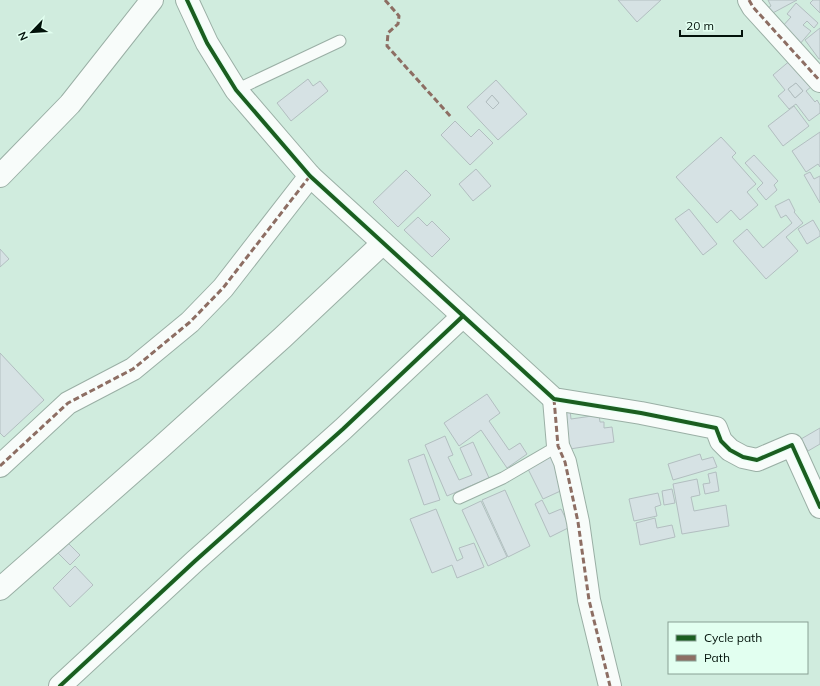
<svg xmlns="http://www.w3.org/2000/svg" width="820" height="686" viewBox="0 0 820 686" font-family="Mulish,sans-serif">
  <rect width="100%" height="100%" fill="#d0ecde"/>
  <g fill="#d6e2e4" stroke="#b2bec0" fill-rule="evenodd">
    <path d="M 618,0 L 661,0 L 637,22 Z"/>
    <path d="M 768,0 L 797,0 L 769,15 L 766,9 L 771,6 Z"/>
    <path d="M 813,0 L 820,0 L 820,13 L 810,3 Z"/>
    <path d="M 796,3 L 818,23 L 814,28 L 807,21 L 803,25 L 811,31 L 799,45 L 781,28 L 791,17 L 787,14 Z"/>
    <path d="M 820,28 L 820,59 L 819,59 L 805,40 Z"/>
    <path d="M 792,59 L 817,82 L 806,91 L 815,102 L 817,100 L 820,105 L 820,113 L 809,121 L 796,104 L 789,109 L 778,96 L 785,90 L 773,75 ZM 796,83 L 803,91 L 795,98 L 788,89 Z"/>
    <path d="M 308,79 L 313,86 L 320,81 L 328,91 L 291,121 L 277,103 Z"/>
    <path d="M 496,80 L 527,114 L 498,140 L 467,107 ZM 492,95 L 499,103 L 493,109 L 486,102 Z"/>
    <path d="M 796,83 L 803,91 L 795,98 L 788,89 Z"/>
    <path d="M 492,95 L 499,103 L 493,109 L 486,102 Z"/>
    <path d="M 794,106 L 809,126 L 783,146 L 768,126 Z"/>
    <path d="M 455,121 L 471,137 L 479,129 L 493,143 L 470,165 L 441,135 Z"/>
    <path d="M 820,132 L 820,167 L 818,164 L 806,172 L 792,151 Z"/>
    <path d="M 721,137 L 736,153 L 732,157 L 756,184 L 747,192 L 758,205 L 740,220 L 731,210 L 717,223 L 676,177 Z"/>
    <path d="M 754,155 L 778,181 L 774,185 L 777,190 L 766,200 L 757,189 L 763,183 L 745,163 Z"/>
    <path d="M 476,169 L 491,186 L 473,201 L 459,184 Z"/>
    <path d="M 406,170 L 431,195 L 398,227 L 373,202 Z"/>
    <path d="M 810,172 L 814,179 L 820,176 L 820,203 L 804,175 Z"/>
    <path d="M 789,199 L 795,211 L 794,212 L 803,223 L 786,237 L 798,251 L 766,279 L 733,241 L 747,229 L 763,248 L 792,223 L 786,215 L 781,218 L 775,206 Z"/>
    <path d="M 689,209 L 717,244 L 703,255 L 675,219 Z"/>
    <path d="M 418,217 L 427,226 L 432,221 L 450,239 L 432,257 L 404,230 Z"/>
    <path d="M 813,220 L 820,232 L 820,236 L 807,244 L 798,229 Z"/>
    <path d="M 0,249 L 9,259 L 0,267 Z"/>
    <path d="M 0,353 L 44,400 L 4,437 L 0,433 Z"/>
    <path d="M 487,394 L 500,413 L 489,421 L 509,450 L 520,443 L 527,454 L 507,468 L 481,430 L 459,446 L 444,423 Z"/>
    <path d="M 570,410 L 571,419 L 599,415 L 600,422 L 604,422 L 604,428 L 612,427 L 614,442 L 570,449 L 564,411 Z"/>
    <path d="M 820,428 L 820,444 L 808,451 L 801,439 Z"/>
    <path d="M 445,436 L 453,455 L 448,457 L 459,480 L 472,475 L 460,448 L 473,442 L 489,478 L 447,496 L 425,445 Z"/>
    <path d="M 424,454 L 440,500 L 424,505 L 408,460 Z"/>
    <path d="M 700,454 L 702,460 L 713,457 L 717,467 L 673,480 L 668,464 Z"/>
    <path d="M 552,455 L 567,488 L 543,499 L 527,467 Z"/>
    <path d="M 716,472 L 719,491 L 705,494 L 703,484 L 710,483 L 708,474 Z"/>
    <path d="M 697,479 L 700,495 L 691,497 L 694,511 L 726,505 L 729,526 L 682,534 L 673,484 Z"/>
    <path d="M 672,489 L 675,503 L 664,505 L 662,491 Z"/>
    <path d="M 505,490 L 530,546 L 508,557 L 482,500 Z"/>
    <path d="M 658,493 L 661,505 L 655,507 L 657,516 L 634,521 L 629,499 Z"/>
    <path d="M 542,500 L 549,514 L 561,509 L 570,527 L 550,537 L 535,504 Z"/>
    <path d="M 481,501 L 507,557 L 488,566 L 462,510 Z"/>
    <path d="M 436,509 L 457,561 L 463,558 L 459,548 L 474,543 L 484,567 L 457,578 L 452,565 L 432,573 L 410,519 Z"/>
    <path d="M 655,518 L 657,528 L 672,525 L 675,537 L 640,545 L 636,523 Z"/>
    <path d="M 68,543 L 80,555 L 70,565 L 58,553 Z"/>
    <path d="M 75,566 L 93,585 L 70,607 L 53,588 Z"/>
  </g>
  <g fill="none" stroke-linecap="round" stroke-linejoin="round">
    <g stroke="#9aafa5" stroke-width="13">
      <g id="service">
        <path d="M 236,90 L 340,41"/>
        <path d="M 459,498 L 503,478 L 558,446"/>
      </g>
    </g>
    <g stroke="#9aafa5" stroke-width="24">
      <g id="minor">
        <path d="M 187,0 L 207,43 L 236,90 L 310,176 L 554,399 L 641,413 L 716,428 L 721,441 L 730,450 L 743,457 L 757,460 L 792,445 L 820,507"/>
        <path d="M 749,0 L 753,7 L 820,81"/>
        <path d="M 0,176 L 70,104 L 152,0"/>
        <path d="M 554,399 L 558,446 L 565,462 L 578,522 L 589,600 L 610,686"/>
        <path d="M 0,466 L 68,403 L 133,369 L 190,322 L 223,288 L 310,176"/>
        <path d="M 0,589 L 160,448 L 282,338 L 383,243"/>
        <path d="M 60,686 L 195,561 L 343,429 L 463,316"/>
      </g>
    </g>
    <use href="#service" stroke="#f8fcfa" stroke-width="11"/>
    <use href="#minor" stroke="#f8fcfa" stroke-width="22"/>
    <g stroke="#8d6e63" stroke-width="3" stroke-dasharray="6 3" stroke-linecap="butt">
      <path d="M 385,0 L 399,16 L 398,24 L 388,33 L 387,46 L 452,118"/>
      <path d="M 749,0 L 753,7 L 820,81"/>
      <path d="M 554,399 L 558,446 L 565,462 L 578,522 L 589,600 L 610,686"/>
      <path d="M 0,466 L 68,403 L 133,369 L 190,322 L 223,288 L 310,176"/>
    </g>
    <g stroke="#e2fff0" stroke-width="6">
      <g id="cycleway">
        <path d="M 187,0 L 207,43 L 236,90 L 310,176 L 554,399 L 641,413 L 716,428 L 721,441 L 730,450 L 743,457 L 757,460 L 792,445 L 820,507"/>
        <path d="M 60,686 L 195,561 L 343,429 L 463,316"/>
      </g>
    </g>
    <use href="#cycleway" stroke="#1b5e20" stroke-width="4"/>
  </g>
  <rect x="668" y="622" width="140" height="52" fill="#e2fff0" stroke="#88a094"/>
  <rect x="676" y="635" width="20" height="6" fill="#1b5e20" stroke="#88a094"/>
  <text x="704" y="642" font-size="12" fill="#02120a">Cycle path</text>
  <rect x="676" y="655" width="20" height="6" fill="#8d6e63" stroke="#88a094"/>
  <text x="704" y="662" font-size="12" fill="#02120a">Path</text>
  <g transform="translate(32 32) rotate(245)" stroke="#e2fff0" stroke-width="3" paint-order="stroke">
  <path d="M0-3L7 15L0 10L-7 15Z" fill="#02120a"/>
  <text y="-6" font-size="11" font-weight="bold" text-anchor="middle" fill="#02120a">N</text>
  </g>
  <path d="M680 30v6h62v-6" fill="none" stroke="#02120a" stroke-width="2"/>
  <text x="686" y="30" font-size="12" fill="#02120a" stroke="#e2fff0" stroke-width="3" paint-order="stroke">20 m</text>
</svg>
